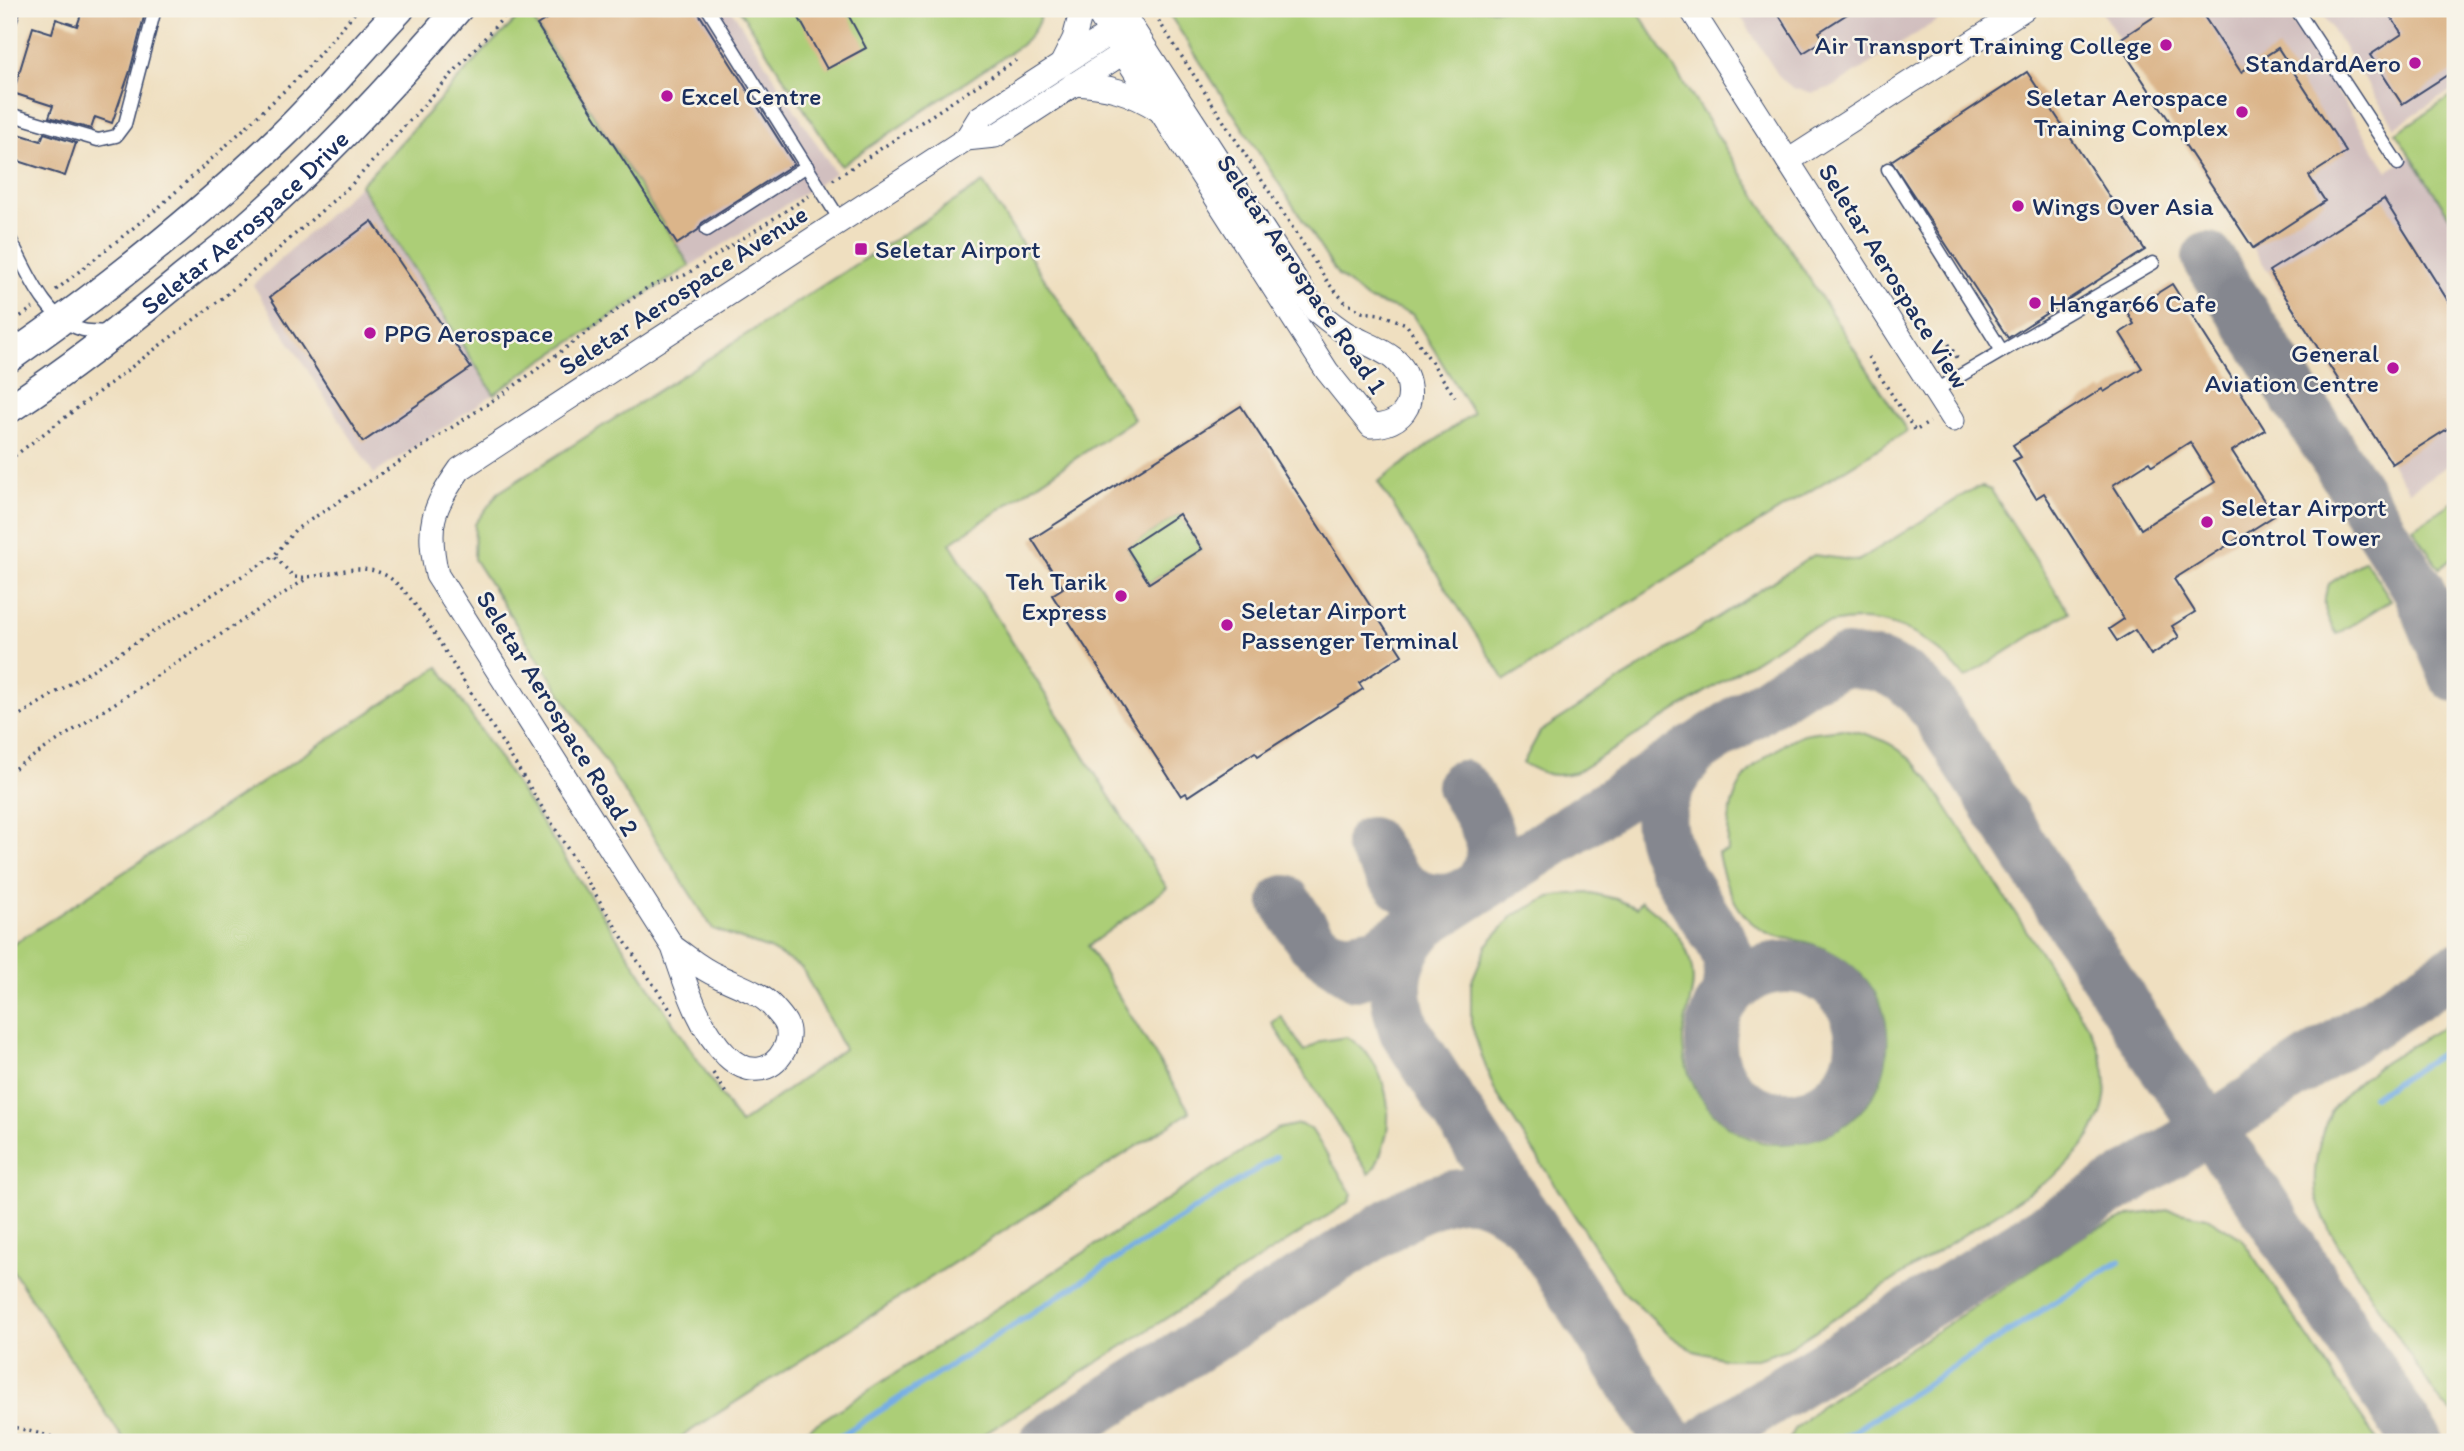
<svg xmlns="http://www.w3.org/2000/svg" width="2464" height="1451" viewBox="0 0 2464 1451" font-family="Itim,sans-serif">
  <rect width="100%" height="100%" fill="#f7f3e8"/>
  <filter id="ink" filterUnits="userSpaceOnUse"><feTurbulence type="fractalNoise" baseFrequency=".0143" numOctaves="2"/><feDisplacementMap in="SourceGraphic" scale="14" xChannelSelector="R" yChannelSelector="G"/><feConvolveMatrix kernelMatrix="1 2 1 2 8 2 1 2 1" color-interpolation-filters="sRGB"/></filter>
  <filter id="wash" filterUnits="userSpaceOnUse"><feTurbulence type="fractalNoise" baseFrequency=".00686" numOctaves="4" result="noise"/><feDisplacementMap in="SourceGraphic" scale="28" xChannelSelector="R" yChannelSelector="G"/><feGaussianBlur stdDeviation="1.57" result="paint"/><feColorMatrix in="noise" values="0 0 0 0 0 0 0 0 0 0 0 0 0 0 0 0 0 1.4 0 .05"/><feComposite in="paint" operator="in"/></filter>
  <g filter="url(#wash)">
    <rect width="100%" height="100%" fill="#efdfc0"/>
    <g fill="#d1bfbf">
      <path d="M 526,9 L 731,9 L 835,173 L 690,266 Z"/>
      <path d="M 1736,9 L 1955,9 L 1835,86 L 1813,93 L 1793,88 L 1780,78 Z"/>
      <path d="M 2104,9 L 2284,9 L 2388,171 L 2411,156 L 2455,225 L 2455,461 L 2409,491 L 2101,11 Z"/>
      <path d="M 2319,9 L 2455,9 L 2455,88 L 2395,127 Z"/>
      <path d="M 360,185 L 494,394 L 374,474 L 253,285 Z"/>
    </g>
    <g fill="#acce77" stroke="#647e6a" stroke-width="2">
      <path d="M 526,9 L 690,266 L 532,367 L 494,394 L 360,185 C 405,141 445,92 488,47 C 501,34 514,23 526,9 Z"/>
      <path d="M 739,9 L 1041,9 C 1041,24 1031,35 1021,45 L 841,166 Z"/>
      <path d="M 1166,9 L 1636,9 L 1907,431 L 1505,680 L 1378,482 L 1473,413 L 1412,314 L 1367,299 L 1338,275 Z"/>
      <path d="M 2455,94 L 2455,225 L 2396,133 Z"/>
      <path d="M 983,183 L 1134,419 L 950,543 L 1167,888 L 1088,946 L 1190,1112 L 673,1442 L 125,1442 L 9,1265 L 9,947 L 439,667 L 740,1124 L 844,1049 L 802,968 L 769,949 L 713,929 L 474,559 L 475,524 L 498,493 Z"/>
      <path d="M 1982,487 L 1991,490 L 2069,612 L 1965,678 C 1920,623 1869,606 1801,632 L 1577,772 C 1552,778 1544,775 1523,763 L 1540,732 L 1814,555 L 1858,561 L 1973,489 Z"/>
      <path d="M 2455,501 L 2455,557 L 2439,568 L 2413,528 Z"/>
      <path d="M 1179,514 L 1202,549 L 1149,583 L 1127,548 Z"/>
      <path d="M 2365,560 L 2391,600 L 2337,634 C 2326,618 2320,604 2329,584 Z"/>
      <path d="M 1842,729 C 1882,735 1902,747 1928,778 L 2088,1026 C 2093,1036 2098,1046 2101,1056 C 2117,1106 2091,1143 2056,1175 L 1787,1349 L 1757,1359 L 1726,1359 L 1694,1351 L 1668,1334 L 1622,1290 L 1495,1091 L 1482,1057 L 1471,1023 L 1471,983 L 1487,945 L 1514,915 L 1550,897 L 1570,894 L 1591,893 L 1616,899 L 1636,908 L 1641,901 C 1662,916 1683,934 1690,961 C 1699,989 1684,1012 1683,1039 C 1682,1091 1728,1145 1782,1144 C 1814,1143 1845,1131 1866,1105 C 1883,1084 1889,1058 1887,1031 C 1883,988 1851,957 1812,944 C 1797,939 1780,939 1766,932 C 1737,918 1723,882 1718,853 L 1728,851 C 1726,806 1736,774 1776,750 C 1784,744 1794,737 1804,734 C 1816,731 1829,731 1842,729 Z"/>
      <path d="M 1281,1016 L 1304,1051 L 1321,1041 L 1347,1037 C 1386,1060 1398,1115 1380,1155 C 1377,1162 1376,1169 1369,1174 L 1272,1023 Z"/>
      <path d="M 2455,1019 L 2455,1414 L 2442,1404 C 2416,1365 2391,1326 2366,1287 C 2347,1259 2327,1232 2317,1199 C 2310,1174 2321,1122 2338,1102 C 2366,1068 2418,1043 2455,1019 Z"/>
      <path d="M 1299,1124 L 1311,1129 L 1352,1194 L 1349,1202 L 972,1442 L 788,1442 L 1277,1129 Z"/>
      <path d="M 2169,1210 L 2207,1217 L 2241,1238 L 2378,1442 L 1788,1442 L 1795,1429 L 1820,1406 L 2090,1232 L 2132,1215 Z"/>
    </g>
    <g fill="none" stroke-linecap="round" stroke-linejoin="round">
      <g stroke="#74ade4" stroke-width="6">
        <path d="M 2373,1097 L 2455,1045"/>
        <path d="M 1843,1438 L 2119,1261"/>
        <path d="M 831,1442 L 1276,1157"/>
      </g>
      <g stroke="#85878f" stroke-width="52">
        <path d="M 2208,258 L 2418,588 L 2455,676"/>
        <path d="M 1692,753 C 1632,817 1669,858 1707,920 C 1715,931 1724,943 1728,957 C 1731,969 1729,982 1727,995"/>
        <path d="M 1371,843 C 1382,859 1392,879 1408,890 C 1448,916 1501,887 1490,839 C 1485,819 1472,803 1462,786"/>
        <path d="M 1285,901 L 1312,942 L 1356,975"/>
        <path d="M 1426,922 C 1393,956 1389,987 1405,1031 L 1670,1442"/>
        <path d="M 1329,954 L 1347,958 L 1377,953 L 1695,750 L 1807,676 L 1846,661 L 1881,666 L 1906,678 L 1929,701 L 2161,1062 L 2258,1196 L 2417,1442"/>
        <circle cx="1786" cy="1042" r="75"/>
        <path d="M 1045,1442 L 1411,1211 C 1467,1186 1483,1189 1531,1226"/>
        <path d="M 1706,1442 L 1751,1411 L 2209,1129 L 2455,969"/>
      </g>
    </g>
    <g id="blocks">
      <g fill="#dbb58a" fill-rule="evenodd">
        <path d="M 83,9 L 146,9 L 130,71 L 112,123 L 95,117 L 91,129 L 49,117 L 53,106 L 13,93 L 33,27 L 52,33 L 56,19 L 77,26 Z"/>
        <path d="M 562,9 L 696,9 L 794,164 L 702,223 L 698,230 L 677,244 L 537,25 Z"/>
        <path d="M 794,9 L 845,9 L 866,48 L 827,69 Z"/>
        <path d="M 1775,9 L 1855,9 L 1819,32 L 1824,40 L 1803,53 Z"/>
        <path d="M 2166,9 L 2199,9 L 2241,72 L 2278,48 L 2346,152 L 2309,176 L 2325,201 L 2253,248 L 2117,41 Z"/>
        <path d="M 2386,9 L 2455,9 L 2455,70 L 2402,104 L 2370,55 L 2402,34 Z"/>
        <path d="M 2027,72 L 2145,250 L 2008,338 L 1891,161 Z"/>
        <path d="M 9,131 L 41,141 L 44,133 L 76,143 L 65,176 L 9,158 Z"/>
        <path d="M 2384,199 L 2455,312 L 2455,424 L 2392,464 L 2269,271 Z"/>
        <path d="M 372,221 L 471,368 L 363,442 L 270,297 Z"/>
        <path d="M 2172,284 L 2265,430 L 2232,451 L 2274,516 L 2174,579 L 2195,612 L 2172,626 L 2179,637 L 2151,655 L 2135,630 L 2117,641 L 2109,629 L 2124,619 L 2044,493 L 2036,498 L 2013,461 L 2021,457 L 2013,445 L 2102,389 L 2104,392 L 2142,368 L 2120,333 L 2134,324 L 2127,312 ZM 2190,442 L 2215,482 L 2141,529 L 2113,485 L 2149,462 L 2152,466 Z"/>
        <path d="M 1241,406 L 1402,655 L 1359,683 L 1363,689 L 1258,756 L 1255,752 L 1188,796 L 1186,793 L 1181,796 L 1052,595 L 1063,588 L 1032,539 ZM 1179,514 L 1202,549 L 1149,583 L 1127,548 Z"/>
      </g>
    </g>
  </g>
  <g filter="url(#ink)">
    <use href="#blocks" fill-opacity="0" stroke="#3b496d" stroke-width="2"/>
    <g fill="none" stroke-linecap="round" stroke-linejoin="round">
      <g stroke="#3b496d" stroke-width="15">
        <g id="service">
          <path d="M 708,9 L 840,220"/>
          <path d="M 2296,9 L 2398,164"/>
          <path d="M 9,25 L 14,9"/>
          <path d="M 9,114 L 98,140 L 116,136 L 125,124 L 155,9"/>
          <path d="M 1888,169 L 2002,351"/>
          <path d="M 707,230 L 807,166"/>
          <path d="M 9,237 C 26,268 44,320 83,330 C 91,332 102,331 111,332"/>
          <path d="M 1934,391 L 2153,263"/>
        </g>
      </g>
      <g stroke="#3b496d" stroke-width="25">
        <g id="minor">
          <path d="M 1095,9 L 1327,371 L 1371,426 C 1385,426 1400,421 1407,407 C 1410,400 1410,393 1409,386 C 1405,356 1375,348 1351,336 C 1339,330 1327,319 1316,311 L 1120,9"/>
          <path d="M 1691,9 L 1953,420"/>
          <path d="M 1062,63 L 1074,39 L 1082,9"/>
          <path d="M 1073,84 C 1106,85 1131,92 1159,110"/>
          <path d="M 966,139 L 995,136 L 1135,45"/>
          <path d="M 1788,161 L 2024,9"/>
          <path d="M 673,947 C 688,957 701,969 718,976 C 736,985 760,992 773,1007 C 777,1012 784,1019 786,1024 C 790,1032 788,1043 784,1050 C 771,1074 747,1075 727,1056 C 698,1027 686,985 673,947 L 437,575 C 426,525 432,509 460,469 L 966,139 L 979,118 L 1129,21"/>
        </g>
      </g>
      <g stroke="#3b496d" stroke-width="31">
        <g id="tertiary">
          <path d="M 9,358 C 104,291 197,218 281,137 C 323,97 360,51 400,9"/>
          <path id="s1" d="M 9,409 C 68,371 123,327 178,282 C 200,264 223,248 244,229 C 321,162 392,86 458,9"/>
        </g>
      </g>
      <g stroke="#3b496d" stroke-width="3.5" stroke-dasharray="2 5" stroke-linecap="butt">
        <path d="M 1151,9 L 1329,284 L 1345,302 L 1362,312 L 1380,314 L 1406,324 L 1455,397"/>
        <path d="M 833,180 L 1016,60"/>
        <path d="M 56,290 L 158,208 L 230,142 L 302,74 L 358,9"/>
        <path d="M 9,324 L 33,308"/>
        <path d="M 1945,338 L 1958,359"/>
        <path d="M 1868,357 L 1915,431 L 1930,422"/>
        <path d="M 9,460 L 225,296 L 352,184 L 511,9"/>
        <path d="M 9,722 L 274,556"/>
        <path d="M 9,772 L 306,579"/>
        <path d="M 673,1014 C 654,985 634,956 615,926 C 562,840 510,754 456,669 C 440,644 409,585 383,574 C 352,560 324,580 294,577 L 274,556 L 295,530 L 506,392 L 648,287 L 685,275 L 809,196"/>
        <path d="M 713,1073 L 727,1095"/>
        <path d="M 9,1426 L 53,1437 L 57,1442"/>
      </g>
      <use href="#service" stroke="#fff" stroke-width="12"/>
      <use href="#minor" stroke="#fff" stroke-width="23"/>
      <use href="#tertiary" stroke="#fff" stroke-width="28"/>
    </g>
  </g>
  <g fill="#b5179e" stroke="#f7f3e8" stroke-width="2.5">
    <circle cx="2166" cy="45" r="7"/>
    <circle cx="2415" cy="63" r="7"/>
    <circle cx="667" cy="96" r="7"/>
    <circle cx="2242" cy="112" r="7"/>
    <circle cx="2018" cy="206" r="7"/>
    <rect x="854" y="242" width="14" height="14" rx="3.5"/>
    <circle cx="2035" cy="303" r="7"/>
    <circle cx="370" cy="333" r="7"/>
    <circle cx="2393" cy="368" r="7"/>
    <circle cx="2207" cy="522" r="7"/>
    <circle cx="1121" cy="596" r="7"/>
    <circle cx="1227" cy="625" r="7"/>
  </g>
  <g text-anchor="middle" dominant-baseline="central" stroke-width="5" stroke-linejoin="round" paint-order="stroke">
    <g font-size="26" fill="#1b2f5e" stroke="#f7f3e8" text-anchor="start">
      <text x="2152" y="45" text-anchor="end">Air Transport Training College</text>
      <text x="2401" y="63" text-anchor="end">StandardAero</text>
      <text x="681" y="96">Excel Centre</text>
      <text x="2228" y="97" text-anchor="end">Seletar Aerospace<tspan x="2228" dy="30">Training Complex</tspan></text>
      <text x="2032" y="206">Wings Over Asia</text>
      <text x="875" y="249">Seletar Airport</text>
      <text x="2049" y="303">Hangar66 Cafe</text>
      <text x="384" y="333">PPG Aerospace</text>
      <text x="2379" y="353" text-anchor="end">General<tspan x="2379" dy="30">Aviation Centre</tspan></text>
      <text x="2221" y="507">Seletar Airport<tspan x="2221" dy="30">Control Tower</tspan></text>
      <text x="1107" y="581" text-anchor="end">Teh Tarik<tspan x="1107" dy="30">Express</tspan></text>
      <text x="1241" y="610">Seletar Airport<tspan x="1241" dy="30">Passenger Terminal</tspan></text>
    </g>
    <g font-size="26" fill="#1b2f5e" stroke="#f7f3e8">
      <text stroke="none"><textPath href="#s1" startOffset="301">Seletar Aerospace Drive</textPath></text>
      <text transform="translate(1302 274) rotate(56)">Seletar Aerospace Road 1</text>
      <text transform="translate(1894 276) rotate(58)">Seletar Aerospace View</text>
      <text transform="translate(683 290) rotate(-33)">Seletar Aerospace Avenue</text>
      <text transform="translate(558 713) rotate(58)">Seletar Aerospace Road 2</text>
    </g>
  </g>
  <rect width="2464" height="1451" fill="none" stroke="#f7f3e8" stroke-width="35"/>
</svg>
